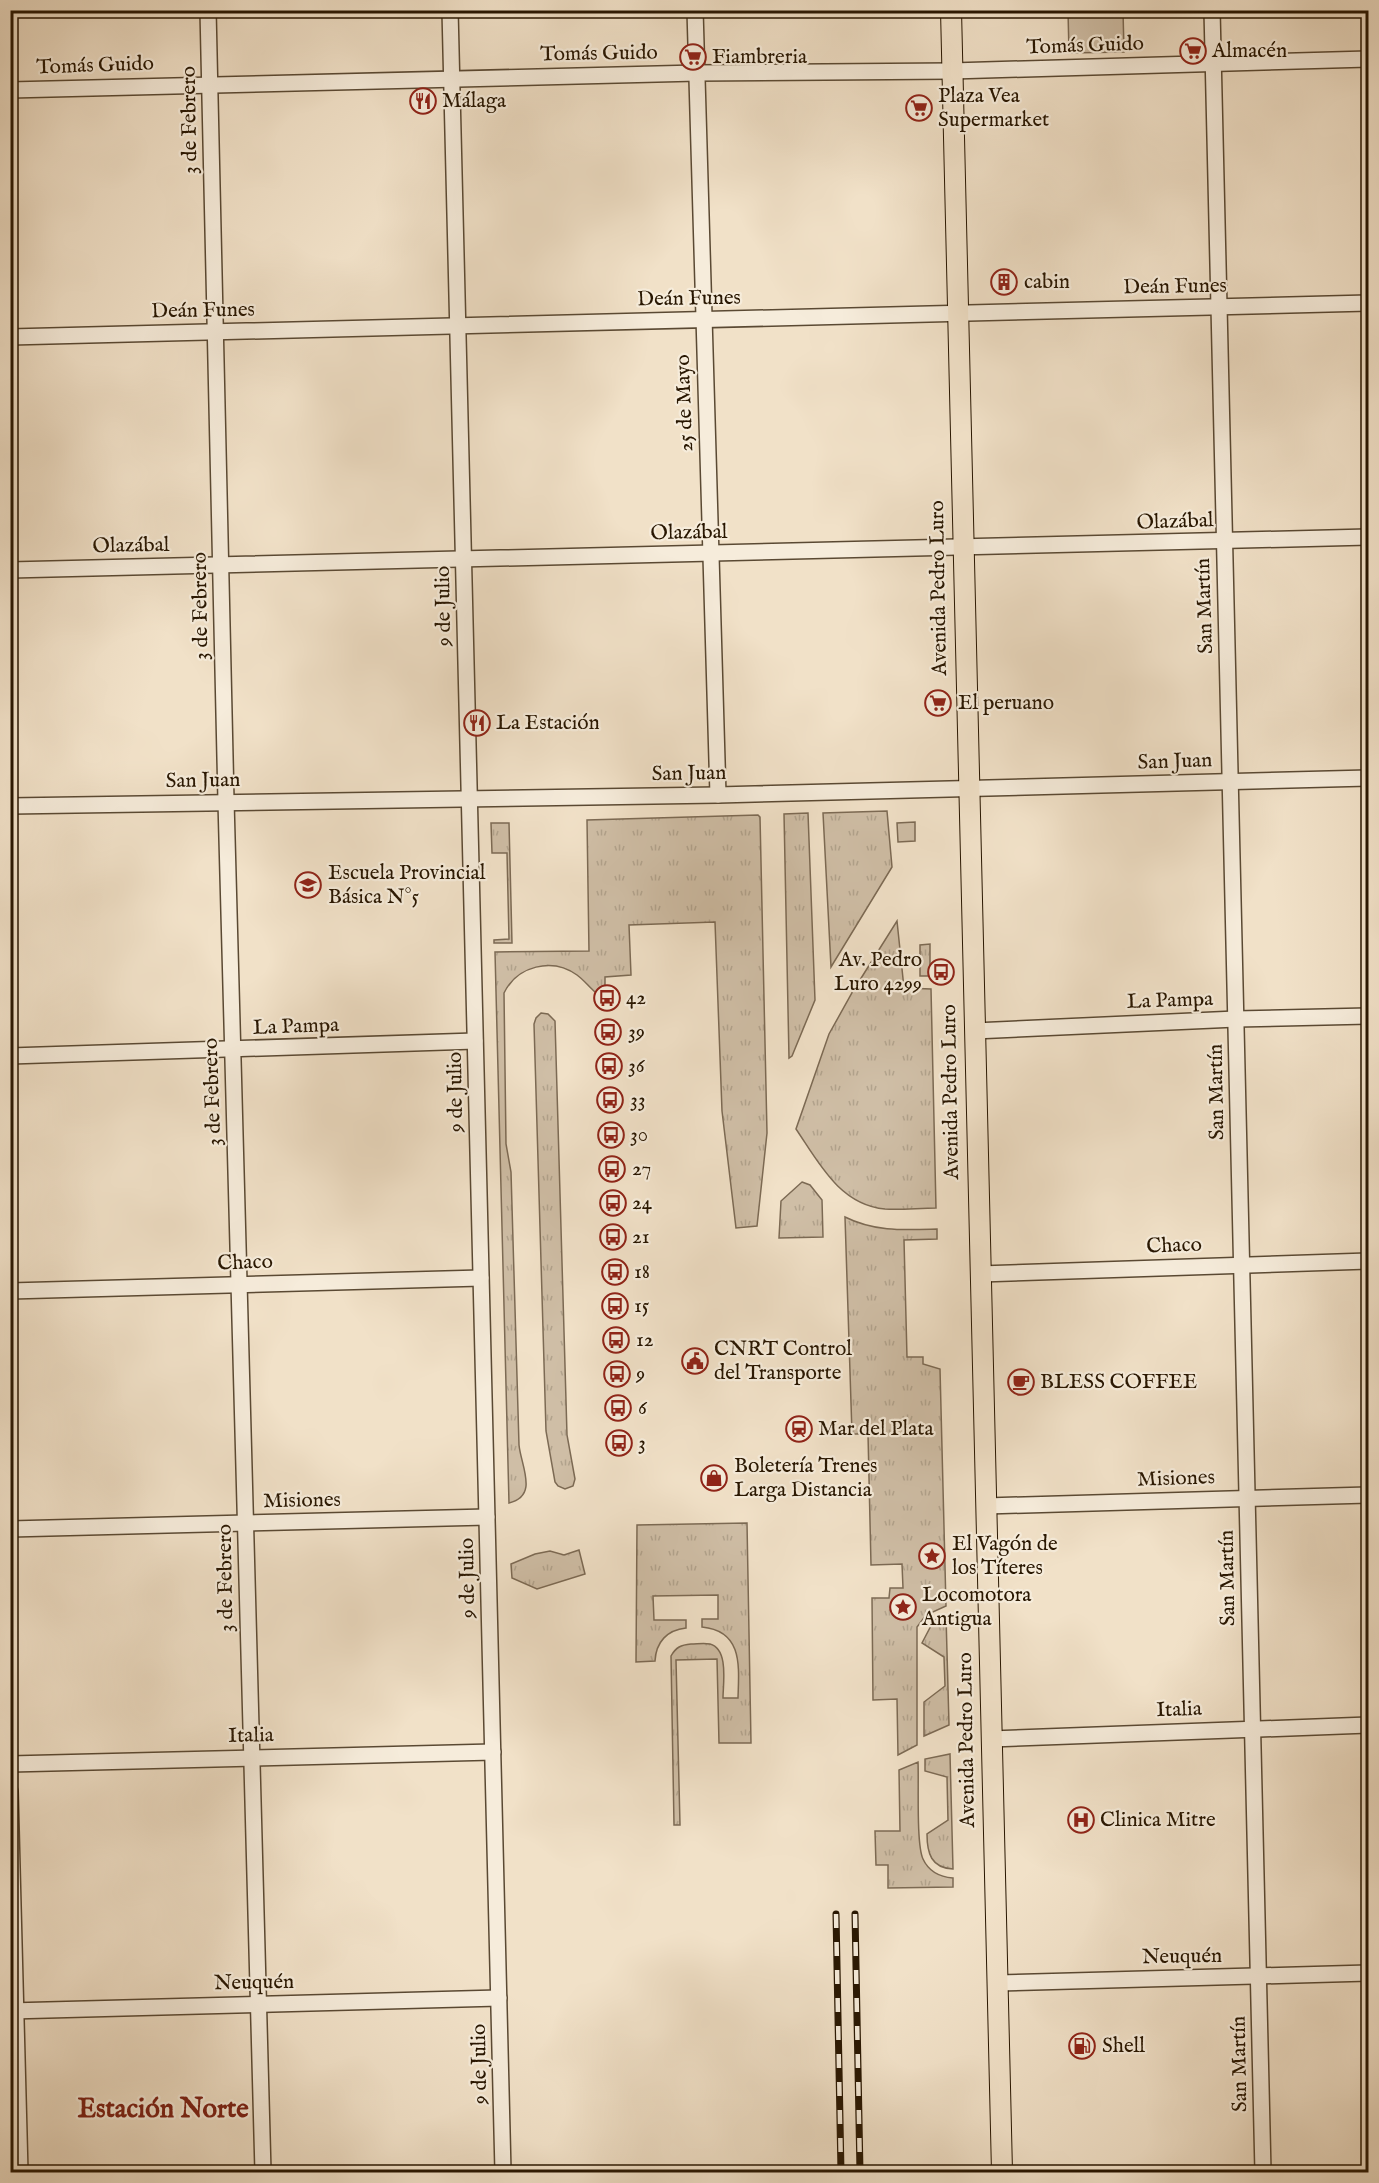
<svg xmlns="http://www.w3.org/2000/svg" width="1379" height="2183" viewBox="0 0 1379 2183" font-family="'IM FELL English',serif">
  <defs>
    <pattern id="grass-tufts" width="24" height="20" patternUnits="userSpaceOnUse" patternTransform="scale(1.5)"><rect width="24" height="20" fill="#cfbea6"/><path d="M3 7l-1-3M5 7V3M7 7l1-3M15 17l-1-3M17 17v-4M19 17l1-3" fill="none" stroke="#b2a38d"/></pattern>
  </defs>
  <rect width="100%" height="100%" fill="#f1e1c8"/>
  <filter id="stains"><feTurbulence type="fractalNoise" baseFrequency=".00333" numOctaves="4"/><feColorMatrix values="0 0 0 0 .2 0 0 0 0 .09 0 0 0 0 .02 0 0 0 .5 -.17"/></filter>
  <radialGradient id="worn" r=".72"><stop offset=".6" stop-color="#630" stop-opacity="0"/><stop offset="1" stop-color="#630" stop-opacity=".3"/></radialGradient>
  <g fill="url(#grass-tufts)" stroke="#7c6a54" stroke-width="1.5">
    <path d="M 887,811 L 892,867 L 831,967 L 823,813 Z"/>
    <path d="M 808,813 L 815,1000 L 792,1056 L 789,1058 L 784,814 Z"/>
    <path d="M 758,815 L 760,817 L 767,1133 L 757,1226 L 736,1228 L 722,1111 L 715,922 L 629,925 L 631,975 L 605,977 L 605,991 L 595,992 C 589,987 584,980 577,975 C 552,957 517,966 504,993 L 506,1144 L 511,1172 L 519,1445 C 521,1466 539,1496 509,1503 L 495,952 L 589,951 L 587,820 Z"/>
    <path d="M 915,822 L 915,841 L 898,842 L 897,823 Z"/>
    <path d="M 491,823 L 509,823 L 512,943 L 494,943 L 494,940 L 509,939 L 507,853 L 492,853 Z"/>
    <path d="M 897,921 L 904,988 L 931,989 L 936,1208 C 919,1208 902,1210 885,1209 C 840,1205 819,1163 796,1129 L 829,1034 L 853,991 Z"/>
    <path d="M 930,944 L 930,976 L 920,976 L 920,945 Z"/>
    <path d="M 541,1013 L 548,1014 L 555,1021 L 567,1435 L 575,1479 L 573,1486 L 565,1489 L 558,1486 L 555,1482 L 546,1431 L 534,1024 L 536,1018 Z"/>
    <path d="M 802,1182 L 810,1185 L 822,1200 L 823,1237 L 779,1238 L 781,1201 Z"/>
    <path d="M 845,1217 C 875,1232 904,1230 937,1229 L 937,1239 L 904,1240 L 907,1357 L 923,1357 L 923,1364 L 940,1369 L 946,1606 L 926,1615 L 917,1627 L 917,1745 L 898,1755 L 897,1699 L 873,1700 L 872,1598 L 889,1598 L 890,1588 L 903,1588 L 902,1564 L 871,1565 L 868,1434 L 852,1434 Z"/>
    <path d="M 747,1523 L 751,1743 L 719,1743 L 717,1659 L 676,1660 L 680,1825 L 674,1825 L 671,1656 C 676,1647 681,1645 691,1644 C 697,1644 704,1643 710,1644 C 729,1649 723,1684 723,1698 L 738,1698 C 739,1666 743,1631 702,1627 L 702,1619 L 718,1619 L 718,1595 L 653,1596 L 654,1620 L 686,1620 L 686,1628 C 667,1630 656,1642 655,1661 L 636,1662 L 637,1525 Z"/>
    <path d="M 579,1550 L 585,1574 L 537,1589 L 512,1578 L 511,1564 L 535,1554 L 550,1551 L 564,1555 Z"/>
    <path d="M 946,1616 L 949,1725 L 924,1736 L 924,1702 L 945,1686 L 944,1657 L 922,1643 L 934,1620 Z"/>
    <path d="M 950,1754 L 953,1869 C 931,1868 927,1853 927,1834 L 948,1820 L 947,1777 L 925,1771 L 925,1759 Z"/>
    <path d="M 918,1762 C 919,1782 916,1844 923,1859 C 929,1872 940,1877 953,1878 L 953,1887 L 888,1888 L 888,1865 L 876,1865 L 875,1831 L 900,1831 L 899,1770 Z"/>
  </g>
  <path fill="#cfbea6" stroke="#7c6a54" stroke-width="1.5" d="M 1068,11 L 1123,11 L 1124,52 L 1069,53 Z"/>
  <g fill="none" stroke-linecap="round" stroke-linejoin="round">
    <g stroke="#5a4933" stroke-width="18">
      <g id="minor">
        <path d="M 208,10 L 226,801 L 263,2172"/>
        <path d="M 450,10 L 503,2172"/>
        <path d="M 695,10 L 718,795"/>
        <path d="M 1212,10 L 1263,2172"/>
        <path d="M 10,90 L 697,73 L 952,71 L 1368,59"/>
        <path d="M 10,337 L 1368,303"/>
        <path d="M 10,570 C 463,558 916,550 1368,537"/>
        <path d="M 10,806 L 718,795 L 1368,778"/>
        <path d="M 974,1031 L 1236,1019 L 1368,1016"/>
        <path d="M 10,1056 L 475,1041"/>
        <path d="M 980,1274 L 1368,1261"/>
        <path d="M 10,1291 L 481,1278"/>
        <path d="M 986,1506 L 1368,1495"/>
        <path d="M 10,1529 L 487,1517"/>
        <path d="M 991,1739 L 1368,1725"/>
        <path d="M 10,1764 L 493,1752"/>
        <path d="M 10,1791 L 20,2172"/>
        <path d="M 998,1983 L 1368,1973"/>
        <path d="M 10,2011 L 499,1998"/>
      </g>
    </g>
    <g stroke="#281601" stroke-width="22">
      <path id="major" d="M 951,10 L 1002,2172"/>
    </g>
    <use href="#minor" stroke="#f6ecdb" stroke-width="15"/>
    <use href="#major" stroke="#f1e1c8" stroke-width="20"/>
    <g stroke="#281601" stroke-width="7">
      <g id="rail">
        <path d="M 836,1914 L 841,2172"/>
        <path d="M 855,1914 L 860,2172"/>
      </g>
    </g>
    <use href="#rail" stroke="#f6ecdb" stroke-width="4.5" stroke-dasharray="14" stroke-linecap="butt"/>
  </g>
  <defs>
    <g id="supermarket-ring" transform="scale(1.35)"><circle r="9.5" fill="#f6ecdb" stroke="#8f2418" stroke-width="1.5"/><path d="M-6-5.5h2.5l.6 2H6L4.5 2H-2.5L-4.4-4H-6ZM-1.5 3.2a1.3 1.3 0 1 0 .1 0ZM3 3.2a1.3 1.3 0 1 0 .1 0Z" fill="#8f2418"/></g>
    <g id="restaurant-ring" transform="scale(1.35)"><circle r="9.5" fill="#f6ecdb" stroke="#8f2418" stroke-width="1.5"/><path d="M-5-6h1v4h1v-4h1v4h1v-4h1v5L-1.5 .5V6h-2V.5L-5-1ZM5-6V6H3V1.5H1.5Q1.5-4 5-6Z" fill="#8f2418"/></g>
    <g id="building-ring" transform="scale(1.35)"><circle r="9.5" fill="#f6ecdb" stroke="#8f2418" stroke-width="1.5"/><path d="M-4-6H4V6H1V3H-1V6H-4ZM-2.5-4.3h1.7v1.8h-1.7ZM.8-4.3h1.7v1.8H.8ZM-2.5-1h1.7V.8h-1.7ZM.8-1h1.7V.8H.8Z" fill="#8f2418"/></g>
    <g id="school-ring" transform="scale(1.35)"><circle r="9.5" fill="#f6ecdb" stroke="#8f2418" stroke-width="1.5"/><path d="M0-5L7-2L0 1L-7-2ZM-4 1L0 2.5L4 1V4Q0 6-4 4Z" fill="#8f2418"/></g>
    <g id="bus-ring" transform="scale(1.35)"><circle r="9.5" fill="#f6ecdb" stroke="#8f2418" stroke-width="1.5"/><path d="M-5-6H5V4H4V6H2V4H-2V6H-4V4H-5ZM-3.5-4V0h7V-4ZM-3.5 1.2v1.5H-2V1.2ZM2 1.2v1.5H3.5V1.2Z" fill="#8f2418"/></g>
    <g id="civic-ring" transform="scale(1.35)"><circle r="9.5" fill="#f6ecdb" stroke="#8f2418" stroke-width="1.5"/><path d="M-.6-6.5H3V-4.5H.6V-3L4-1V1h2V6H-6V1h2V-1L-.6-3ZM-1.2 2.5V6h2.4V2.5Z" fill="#8f2418"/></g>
    <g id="cafe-ring" transform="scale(1.35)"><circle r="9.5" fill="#f6ecdb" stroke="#8f2418" stroke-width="1.5"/><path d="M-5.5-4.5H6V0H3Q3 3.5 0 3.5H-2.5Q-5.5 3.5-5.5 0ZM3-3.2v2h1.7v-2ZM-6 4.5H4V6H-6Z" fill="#8f2418"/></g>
    <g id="station-ring" transform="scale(1.35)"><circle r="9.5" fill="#f6ecdb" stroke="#8f2418" stroke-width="1.5"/><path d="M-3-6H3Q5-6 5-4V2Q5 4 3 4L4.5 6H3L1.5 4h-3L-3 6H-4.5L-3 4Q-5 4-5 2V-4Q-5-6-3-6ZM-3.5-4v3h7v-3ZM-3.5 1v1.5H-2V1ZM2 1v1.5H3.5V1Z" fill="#8f2418"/></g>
    <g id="shop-ring" transform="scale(1.35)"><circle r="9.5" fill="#f6ecdb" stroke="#8f2418" stroke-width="1.5"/><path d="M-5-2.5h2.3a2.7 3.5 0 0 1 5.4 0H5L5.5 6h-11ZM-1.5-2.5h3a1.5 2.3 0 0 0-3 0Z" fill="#8f2418"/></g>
    <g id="sight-ring" transform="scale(1.35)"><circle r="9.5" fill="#f6ecdb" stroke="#8f2418" stroke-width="1.5"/><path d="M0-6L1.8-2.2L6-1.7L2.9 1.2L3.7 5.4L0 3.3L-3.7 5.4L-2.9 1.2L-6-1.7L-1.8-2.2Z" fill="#8f2418"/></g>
    <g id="hospital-ring" transform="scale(1.35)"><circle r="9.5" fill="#f6ecdb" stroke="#8f2418" stroke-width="1.5"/><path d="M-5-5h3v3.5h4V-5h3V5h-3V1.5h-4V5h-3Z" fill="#8f2418"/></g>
    <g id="fuel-ring" transform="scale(1.35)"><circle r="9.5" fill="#f6ecdb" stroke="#8f2418" stroke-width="1.5"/><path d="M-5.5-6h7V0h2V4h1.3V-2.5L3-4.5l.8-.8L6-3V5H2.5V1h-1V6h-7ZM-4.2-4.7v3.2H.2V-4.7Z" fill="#8f2418"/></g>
  </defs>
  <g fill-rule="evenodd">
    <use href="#supermarket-ring" x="1193" y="51"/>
    <use href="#supermarket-ring" x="693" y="57"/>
    <use href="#restaurant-ring" x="423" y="101"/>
    <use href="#supermarket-ring" x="919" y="108"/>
    <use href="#building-ring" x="1004" y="282"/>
    <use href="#supermarket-ring" x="938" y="703"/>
    <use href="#restaurant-ring" x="477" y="723"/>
    <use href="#school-ring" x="308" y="885"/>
    <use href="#bus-ring" x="941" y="972"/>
    <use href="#bus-ring" x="607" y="998"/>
    <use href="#bus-ring" x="608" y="1032"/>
    <use href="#bus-ring" x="609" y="1066"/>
    <use href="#bus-ring" x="610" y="1100"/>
    <use href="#bus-ring" x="611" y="1135"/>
    <use href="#bus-ring" x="612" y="1169"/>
    <use href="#bus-ring" x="613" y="1203"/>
    <use href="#bus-ring" x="613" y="1237"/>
    <use href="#bus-ring" x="615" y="1272"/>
    <use href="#bus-ring" x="615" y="1306"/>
    <use href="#bus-ring" x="616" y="1340"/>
    <use href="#civic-ring" x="695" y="1361"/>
    <use href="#bus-ring" x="617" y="1374"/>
    <use href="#cafe-ring" x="1021" y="1382"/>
    <use href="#bus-ring" x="618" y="1408"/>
    <use href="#station-ring" x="799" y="1429"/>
    <use href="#bus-ring" x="619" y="1443"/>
    <use href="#shop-ring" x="714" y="1478"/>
    <use href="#sight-ring" x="932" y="1556"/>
    <use href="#sight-ring" x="903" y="1607"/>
    <use href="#hospital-ring" x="1081" y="1820"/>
    <use href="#fuel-ring" x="1082" y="2046"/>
  </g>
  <g text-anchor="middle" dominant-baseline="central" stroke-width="4.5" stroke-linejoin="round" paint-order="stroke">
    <g font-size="21" fill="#281601" stroke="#f6ecdb">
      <text transform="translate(1085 46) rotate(-2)">Tomás Guido</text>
      <text transform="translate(599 54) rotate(-1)">Tomás Guido</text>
      <text transform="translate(95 66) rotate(-2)">Tomás Guido</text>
      <text transform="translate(190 120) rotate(-91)">3 de Febrero</text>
      <text transform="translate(1175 287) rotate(-1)">Deán Funes</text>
      <text transform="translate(689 299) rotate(-1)">Deán Funes</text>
      <text transform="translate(203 311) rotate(-1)">Deán Funes</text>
      <text transform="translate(685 403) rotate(-92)">25 de Mayo</text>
      <text transform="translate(1175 522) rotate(-2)">Olazábal</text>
      <text transform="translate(689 533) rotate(-1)">Olazábal</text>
      <text transform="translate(131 546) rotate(-1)">Olazábal</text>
      <text transform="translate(939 588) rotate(-91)">Avenida Pedro Luro</text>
      <text transform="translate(201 606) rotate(-91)">3 de Febrero</text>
      <text transform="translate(444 606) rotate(-91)">9 de Julio</text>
      <text transform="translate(1205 606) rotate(-92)">San Martín</text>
      <text transform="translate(1175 762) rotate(-2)">San Juan</text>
      <text transform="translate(689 774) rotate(-1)">San Juan</text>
      <text transform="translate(203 781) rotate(-1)">San Juan</text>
      <text transform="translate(1170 1001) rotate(-2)">La Pampa</text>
      <text transform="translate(296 1027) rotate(-2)">La Pampa</text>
      <text transform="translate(213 1092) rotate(-92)">3 de Febrero</text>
      <text transform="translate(456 1092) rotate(-91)">9 de Julio</text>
      <text transform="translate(951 1092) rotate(-91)">Avenida Pedro Luro</text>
      <text transform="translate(1217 1092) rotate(-91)">San Martín</text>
      <text transform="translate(1174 1246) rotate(-2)">Chaco</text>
      <text transform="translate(245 1263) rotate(-2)">Chaco</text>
      <text transform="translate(1176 1479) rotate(-2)">Misiones</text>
      <text transform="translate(302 1501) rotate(-1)">Misiones</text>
      <text transform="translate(226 1578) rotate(-91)">3 de Febrero</text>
      <text transform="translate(468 1578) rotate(-91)">9 de Julio</text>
      <text transform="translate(1228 1578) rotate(-91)">San Martín</text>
      <text transform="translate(1179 1710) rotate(-2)">Italia</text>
      <text transform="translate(251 1736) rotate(-1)">Italia</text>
      <text transform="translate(967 1740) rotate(-91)">Avenida Pedro Luro</text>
      <text transform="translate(1182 1957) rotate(-1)">Neuquén</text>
      <text transform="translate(254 1983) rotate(-1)">Neuquén</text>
      <text transform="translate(480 2064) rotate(-91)">9 de Julio</text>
      <text transform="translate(1240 2064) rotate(-91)">San Martín</text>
    </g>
    <g font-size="21" fill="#281601" stroke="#f6ecdb" text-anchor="start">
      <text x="1212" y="51">Almacén</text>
      <text x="712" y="57">Fiambreria</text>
      <text x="938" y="96">Plaza Vea<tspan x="938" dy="24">Supermarket</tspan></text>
      <text x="442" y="101">Málaga</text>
      <text x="1024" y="282">cabin</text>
      <text x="958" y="703">El peruano</text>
      <text x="496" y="723">La Estación</text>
      <text x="328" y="873">Escuela Provincial<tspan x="328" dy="24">Básica N°5</tspan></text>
      <text x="922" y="960" text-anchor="end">Av. Pedro<tspan x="922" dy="24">Luro 4299</tspan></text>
      <text x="626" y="998">42</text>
      <text x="628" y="1032">39</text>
      <text x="628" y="1066">36</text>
      <text x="630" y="1100">33</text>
      <text x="630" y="1135">30</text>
      <text x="632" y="1169">27</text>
      <text x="632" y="1203">24</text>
      <text x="632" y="1237">21</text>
      <text x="634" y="1272">18</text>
      <text x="634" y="1306">15</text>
      <text x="636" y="1340">12</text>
      <text x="714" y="1349">CNRT Control<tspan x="714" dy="24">del Transporte</tspan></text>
      <text x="636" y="1374">9</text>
      <text x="1040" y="1382">BLESS COFFEE</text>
      <text x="638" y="1408">6</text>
      <text x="818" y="1429">Mar del Plata</text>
      <text x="638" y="1443">3</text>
      <text x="734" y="1466">Boletería Trenes<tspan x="734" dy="24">Larga Distancia</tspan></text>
      <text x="952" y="1544">El Vagón de<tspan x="952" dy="24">los Títeres</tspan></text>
      <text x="922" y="1595">Locomotora<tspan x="922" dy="24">Antigua</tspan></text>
      <text x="1100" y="1820">Clinica Mitre</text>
      <text x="1102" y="2046">Shell</text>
    </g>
    <g font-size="27" font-weight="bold" fill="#7a1f14" stroke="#f6ecdb">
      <text x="163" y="2110">Estación Norte</text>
    </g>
  </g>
  <rect width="1379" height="2183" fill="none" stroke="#f1e1c8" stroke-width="36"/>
  <rect x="12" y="12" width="1355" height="2159" fill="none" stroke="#281601" stroke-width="3"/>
  <rect x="18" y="18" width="1343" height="2147" fill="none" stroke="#281601" stroke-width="1.5"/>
  <rect width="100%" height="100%" filter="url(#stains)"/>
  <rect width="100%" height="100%" fill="url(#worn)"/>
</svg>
